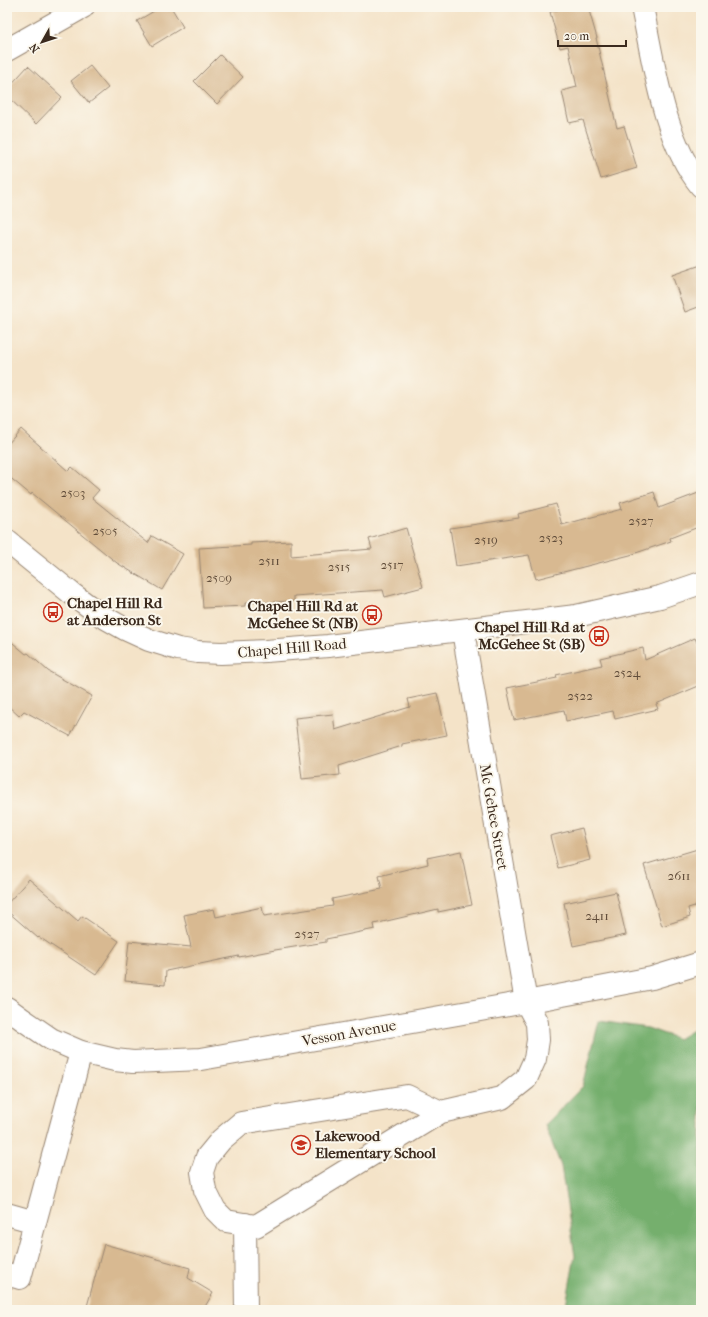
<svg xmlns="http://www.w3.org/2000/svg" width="708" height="1317" viewBox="0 0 708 1317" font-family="'IM FELL French Canon',serif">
  <rect width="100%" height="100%" fill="#fbf7ec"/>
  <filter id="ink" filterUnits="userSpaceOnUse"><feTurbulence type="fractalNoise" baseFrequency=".025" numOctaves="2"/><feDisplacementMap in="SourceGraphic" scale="8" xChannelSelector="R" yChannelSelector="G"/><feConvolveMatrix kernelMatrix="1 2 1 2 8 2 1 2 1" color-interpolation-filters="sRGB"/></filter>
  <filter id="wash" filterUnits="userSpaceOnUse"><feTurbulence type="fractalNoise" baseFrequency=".012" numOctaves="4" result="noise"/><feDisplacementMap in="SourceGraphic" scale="16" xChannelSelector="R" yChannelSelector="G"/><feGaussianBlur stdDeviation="0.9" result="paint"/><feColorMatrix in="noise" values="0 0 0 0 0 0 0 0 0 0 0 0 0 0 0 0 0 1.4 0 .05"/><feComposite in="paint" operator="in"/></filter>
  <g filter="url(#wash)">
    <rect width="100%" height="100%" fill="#f4e3c8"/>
    <path fill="#75af6d" stroke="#586c46" d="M 599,1021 L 648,1028 L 678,1039 L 701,1025 L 701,1310 L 565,1310 L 575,1256 L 561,1166 L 545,1125 L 583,1086 Z"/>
    <g id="blocks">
      <g fill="#d8b991">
        <path d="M 161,7 L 171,7 L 183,27 L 152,46 L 137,21 Z"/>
        <path d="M 568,7 L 588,7 L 597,38 L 596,38 L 617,128 L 624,126 L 637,168 L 601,179 L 583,120 L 569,123 L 562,91 L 577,87 L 568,46 L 560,48 L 550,12 Z"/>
        <path d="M 220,55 L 243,77 L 217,104 L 194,81 Z"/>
        <path d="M 28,66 L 62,97 L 36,124 L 7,96 L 7,89 Z"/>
        <path d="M 90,66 L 108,88 L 89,103 L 71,81 Z"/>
        <path d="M 701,265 L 701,306 L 685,312 L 672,275 Z"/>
        <path d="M 21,429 L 68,471 L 72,467 L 99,490 L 92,498 L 148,543 L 152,536 L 183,554 L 162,590 L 117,563 L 32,493 L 31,495 L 7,475 L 7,445 Z"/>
        <path d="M 654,492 L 659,508 L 701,492 L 701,526 L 670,538 L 671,541 L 630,555 L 536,579 L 529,555 L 456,566 L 450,528 L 519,518 L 518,514 L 556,504 L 562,525 L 622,509 L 620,503 Z"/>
        <path d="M 406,528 L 423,587 L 385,597 L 383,590 L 294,596 L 294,601 L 245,603 L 245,606 L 203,608 L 199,548 L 251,545 L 251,543 L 291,541 L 291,556 L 372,549 L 369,539 Z"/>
        <path d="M 7,638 L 26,654 L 28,653 L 48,671 L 92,696 L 70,736 L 24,711 L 19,716 L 7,705 Z"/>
        <path d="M 695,638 L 701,652 L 701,685 L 656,704 L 658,709 L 615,719 L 613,711 L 566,721 L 564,710 L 514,720 L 507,688 L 557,678 L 556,675 L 602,665 L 600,658 L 643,648 L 645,660 Z"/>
        <path d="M 437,693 L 447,735 L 402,744 L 402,746 L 339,766 L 340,775 L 302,779 L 295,718 L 333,714 L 335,730 L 410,707 L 408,699 Z"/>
        <path d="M 582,828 L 590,860 L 558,868 L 550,836 Z"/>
        <path d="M 701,848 L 701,904 L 688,908 L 690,917 L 662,926 L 644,865 Z"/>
        <path d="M 461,851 L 472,905 L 438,912 L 438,909 L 374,924 L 375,929 L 326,939 L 326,942 L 275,950 L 239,957 L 239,956 L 166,971 L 165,985 L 125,981 L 129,941 L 191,947 L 184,915 L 214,909 L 216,917 L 262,907 L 264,916 L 333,906 L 332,899 L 382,889 L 379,876 L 428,864 L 427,858 Z"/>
        <path d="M 29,879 L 78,921 L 82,916 L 119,941 L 96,975 L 39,937 L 38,938 L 7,911 L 7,904 Z"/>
        <path d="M 616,892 L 626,935 L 573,946 L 564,903 Z"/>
        <path d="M 104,1244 L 190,1268 L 188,1278 L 213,1293 L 203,1310 L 86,1310 Z"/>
      </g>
    </g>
  </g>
  <g filter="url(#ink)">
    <use href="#blocks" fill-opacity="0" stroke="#988673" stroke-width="1"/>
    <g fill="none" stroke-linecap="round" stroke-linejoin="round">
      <g stroke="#988673" stroke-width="24">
        <g id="minor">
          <path d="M 642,7 C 654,64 663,139 701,186"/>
          <path d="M 7,50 L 83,7"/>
          <path d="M 7,541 L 71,593 L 102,616 L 125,629 L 149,640 L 178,649 L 198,652 L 221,653 L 266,651 L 328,646 L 576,616 L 660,597 L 701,583"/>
          <path d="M 7,1008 L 22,1019 L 51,1039 L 81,1052 L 115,1060 L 133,1062 L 201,1059 L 526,1002 L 652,978 L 701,963"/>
          <path d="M 441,1112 L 407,1096 L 241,1123 L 221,1140 L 207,1157 L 202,1172 L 205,1190 L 215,1210 L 226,1221 L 256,1226 L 441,1112 L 502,1098 L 526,1079 L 535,1059 L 538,1040 L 537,1023 L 526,1002 L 463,631"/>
          <path d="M 7,1214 L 35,1222"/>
          <path d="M 245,1224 L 246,1310"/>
          <path d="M 7,1274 L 20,1278 L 81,1052"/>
        </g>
      </g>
      <use href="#minor" stroke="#fff" stroke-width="22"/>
    </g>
  </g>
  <defs>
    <g id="bus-ring" transform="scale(1)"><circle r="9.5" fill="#fbf7ec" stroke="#c8321e" stroke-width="1.5"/><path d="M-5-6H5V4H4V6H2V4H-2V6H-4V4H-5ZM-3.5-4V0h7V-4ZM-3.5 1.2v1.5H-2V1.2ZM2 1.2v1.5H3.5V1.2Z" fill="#c8321e"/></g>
    <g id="school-ring" transform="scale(1)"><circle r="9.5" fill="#fbf7ec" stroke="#c8321e" stroke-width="1.5"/><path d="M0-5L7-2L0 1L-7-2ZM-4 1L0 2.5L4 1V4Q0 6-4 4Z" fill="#c8321e"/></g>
  </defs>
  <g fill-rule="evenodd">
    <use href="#bus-ring" x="53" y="612"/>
    <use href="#bus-ring" x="372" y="615"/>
    <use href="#bus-ring" x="599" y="636"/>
    <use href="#school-ring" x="301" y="1145"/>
  </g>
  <g text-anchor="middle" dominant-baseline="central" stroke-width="4" stroke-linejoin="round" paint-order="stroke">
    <g font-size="13" fill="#624e3b">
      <text x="73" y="492">2503</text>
      <text x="641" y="520">2527</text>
      <text x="105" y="530">2505</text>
      <text x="551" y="537">2523</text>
      <text x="486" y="539">2519</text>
      <text x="269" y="560">2511</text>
      <text x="392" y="564">2517</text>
      <text x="339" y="566">2515</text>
      <text x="219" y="577">2509</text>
      <text x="627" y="672">2524</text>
      <text x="580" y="695">2522</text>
      <text x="679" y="875">2611</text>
      <text x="597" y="915">2411</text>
      <text x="307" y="933">2527</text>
    </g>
    <g font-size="15" font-weight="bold" fill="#3b2a1e" stroke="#fbf7ec" text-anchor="start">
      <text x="67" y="603">Chapel Hill Rd<tspan x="67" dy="17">at Anderson St</tspan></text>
      <text x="358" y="606" text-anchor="end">Chapel Hill Rd at<tspan x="358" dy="17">McGehee St (NB)</tspan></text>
      <text x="585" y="627" text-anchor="end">Chapel Hill Rd at<tspan x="585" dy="17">McGehee St (SB)</tspan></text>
      <text x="315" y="1136">Lakewood<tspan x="315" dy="17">Elementary School</tspan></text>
    </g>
    <g font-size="15" fill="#3b2a1e" stroke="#fbf7ec">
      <text transform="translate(292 648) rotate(-5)">Chapel Hill Road</text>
      <text transform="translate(494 817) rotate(80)">Mc Gehee Street</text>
      <text transform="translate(349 1033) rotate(-10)">Vesson Avenue</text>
    </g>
  </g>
  <rect width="708" height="1317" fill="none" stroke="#fbf7ec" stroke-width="24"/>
  <g transform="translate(42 42) rotate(231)" stroke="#fbf7ec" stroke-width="3" paint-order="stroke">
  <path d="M0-3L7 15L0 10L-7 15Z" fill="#3b2a1e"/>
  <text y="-6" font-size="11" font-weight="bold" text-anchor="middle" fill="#3b2a1e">N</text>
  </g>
  <path d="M558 40v6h68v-6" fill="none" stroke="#3b2a1e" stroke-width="2"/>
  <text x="564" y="40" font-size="12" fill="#3b2a1e" stroke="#fbf7ec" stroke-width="3" paint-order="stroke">20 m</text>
</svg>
